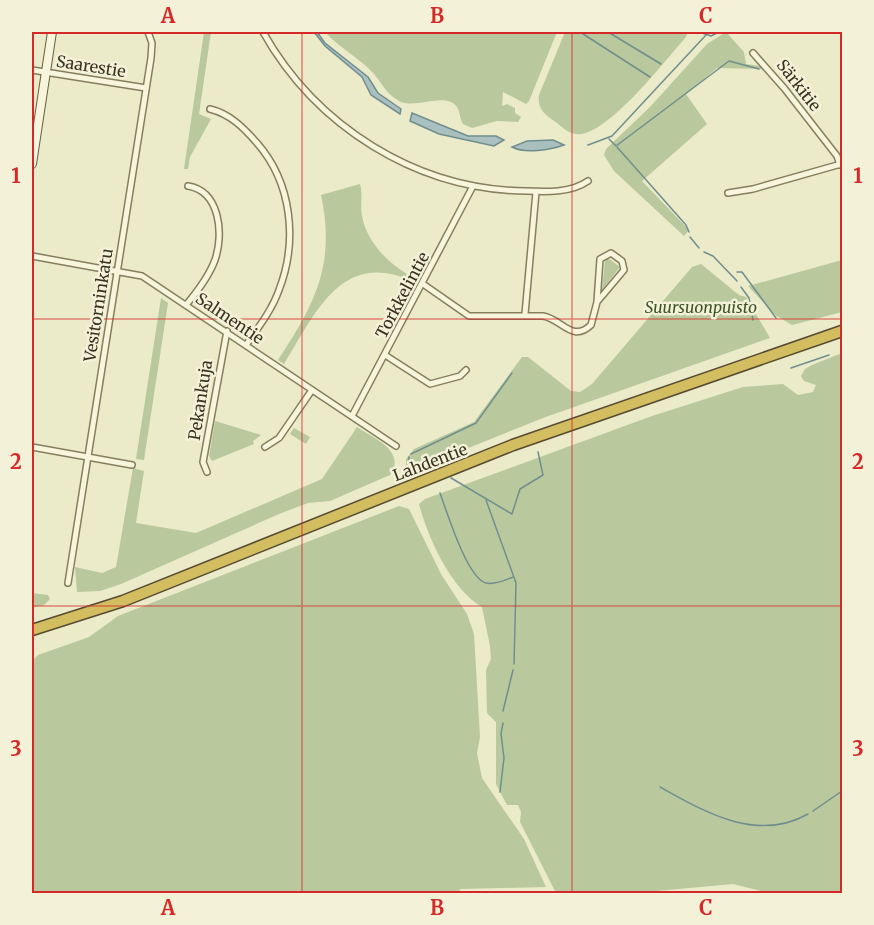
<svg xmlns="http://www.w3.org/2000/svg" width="874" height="925" viewBox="0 0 874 925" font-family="Merriweather,serif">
  <rect width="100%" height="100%" fill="#ebeac9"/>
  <g fill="#b9c99d">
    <path d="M 204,32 L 211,32 L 199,114 L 211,119 L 190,157 L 188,169 L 184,169 Z"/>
    <path d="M 325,32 L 557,32 L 529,101 L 526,104 L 503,92 L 502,106 L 507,104 L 515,108 L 515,113 L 521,117 L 518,122 L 497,121 L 472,128 L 463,124 C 460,119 460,112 457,107 C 445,91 416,110 399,101 C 385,92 384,86 374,74 C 360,58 339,48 325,32 Z"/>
    <path d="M 565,32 L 688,32 L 686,37 C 664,62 613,128 582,134 C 572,136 564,129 557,123 C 546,115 537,110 539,95 Z"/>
    <path d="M 726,32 L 744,52 L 746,64 L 761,66 L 763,69 L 717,68 L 686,94 L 707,124 L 642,181 L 689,230 L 684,236 L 614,171 L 604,155 L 606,149 L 650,107 L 707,44 Z"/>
    <path d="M 360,184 C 363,192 360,206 362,216 C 367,245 394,269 420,281 L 418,284 C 343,246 317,311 284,364 L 278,360 C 315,304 336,264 321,195 Z"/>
    <path d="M 608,258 L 620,267 L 602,290 L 605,260 Z"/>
    <path d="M 842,260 L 842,312 L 792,325 L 775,315 L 748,286 Z"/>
    <path d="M 701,264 L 739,295 L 746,297 L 770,338 L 543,418 L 409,472 L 406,471 L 406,459 L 414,449 L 474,422 L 522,357 L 528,357 L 571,391 L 580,392 L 592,384 L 692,267 Z"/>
    <path d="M 161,298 L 168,303 L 144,460 L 136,459 Z"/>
    <path d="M 842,353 L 842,893 L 769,893 L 733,884 L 635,893 L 556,893 L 520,822 L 521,812 L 518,805 L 507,805 L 496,784 L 496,722 L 487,713 L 486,670 L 491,659 L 490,646 L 482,607 C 451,589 428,538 419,504 L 425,499 L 652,416 L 743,387 L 783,384 L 798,395 L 813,392 L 816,385 L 804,381 L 801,376 L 805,369 L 812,365 Z"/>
    <path d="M 215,421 L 261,435 L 253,441 L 254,444 L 212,461 L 209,456 Z"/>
    <path d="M 357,427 C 373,438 407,451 390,475 L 330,501 L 308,503 L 279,514 L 121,584 L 100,591 L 77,592 L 75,567 L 102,573 L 116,567 L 133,468 L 144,471 L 136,523 L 196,533 L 322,479 Z"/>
    <path d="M 294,428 L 310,437 L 306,444 L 290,434 Z"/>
    <path d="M 399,506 L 409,509 L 441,574 L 467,614 L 474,634 L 480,737 L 477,753 L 482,778 L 524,839 L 546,887 L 460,889 L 459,894 L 32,893 L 32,661 L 38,655 L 89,637 L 118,616 Z"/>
    <path d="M 32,593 L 48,595 L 50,599 L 44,605 L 32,608 Z"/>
  </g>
  <g fill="#a9c0bf" stroke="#708e8e" stroke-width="1.5">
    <path d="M 314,32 L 317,32 L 325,43 L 368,77 L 378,93 L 401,109 L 400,114 L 371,95 L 362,77 L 325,46 Z"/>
    <path d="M 412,113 L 468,136 L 496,136 L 504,140 L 494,146 L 439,134 L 410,121 Z"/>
    <path d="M 553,140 L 564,145 C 550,150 525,154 512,147 L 527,141 Z"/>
  </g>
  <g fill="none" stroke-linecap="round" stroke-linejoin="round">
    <g stroke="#708e8e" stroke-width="1.5">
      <path d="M 580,32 L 650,77"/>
      <path d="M 608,32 L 661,64"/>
      <path d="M 702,33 L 711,36 L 719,32"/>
      <path d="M 609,139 L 616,146 L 729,61 L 759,69"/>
      <path d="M 588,145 L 612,136 L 706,35"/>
      <path d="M 617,147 L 686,225 L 689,232"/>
      <path d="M 690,237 L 699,248"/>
      <path d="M 704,252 L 713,256 L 737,281"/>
      <path d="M 737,272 L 742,272 L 776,318"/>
      <path d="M 741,287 L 749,298 L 753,320"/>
      <path d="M 791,368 L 829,355"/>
      <path d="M 411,454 L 476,423 L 512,373"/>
      <path d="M 407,474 L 409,457"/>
      <path d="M 451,478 L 512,514 L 520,489 L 543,475 L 538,452"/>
      <path d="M 440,493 C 447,512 467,578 486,583 C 495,585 506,580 513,577"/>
      <path d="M 486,500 L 516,583 L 514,664"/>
      <path d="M 503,711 L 513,670"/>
      <path d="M 660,787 C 705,812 757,843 808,814"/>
      <path d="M 500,792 L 504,758 L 501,734 L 503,723"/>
      <path d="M 813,811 L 842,791"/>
    </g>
    <g stroke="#867e5f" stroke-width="8">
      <g id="street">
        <path d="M 263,32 C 316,126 416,190 526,191 C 546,192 571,193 588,181"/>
        <path d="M 753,53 L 784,88 L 837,156 L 840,165"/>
        <path d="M 32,70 L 146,88"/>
        <path d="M 210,109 C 230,114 243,127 257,143 C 292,183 298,241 279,290 C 272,310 258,328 246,345"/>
        <path d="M 728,193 L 753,189 L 841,164"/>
        <path d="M 32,256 L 142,276 L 396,446"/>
        <path d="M 423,284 L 469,316 L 543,316 C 562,319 572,343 591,325 L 597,302 L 624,270 L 622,261 L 611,253 L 600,259 L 597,302"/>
        <path d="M 186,305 C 197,292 209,276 215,260 C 224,234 220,191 188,186"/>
        <path d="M 525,314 L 536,192"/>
        <path d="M 385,355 L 430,384 L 460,376 L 466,370"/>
        <path d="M 352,416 L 473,186"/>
        <path d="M 32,447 L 132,465"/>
        <path d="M 265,447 L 279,438 L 312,390"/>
        <path d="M 207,472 L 203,462 L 227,331"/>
        <path d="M 68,583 L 151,58 L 152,43 L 148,32"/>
      </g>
    </g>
    <g stroke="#685f42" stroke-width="10">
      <path id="secondary" d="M 32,164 L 52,32"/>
    </g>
    <g stroke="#554b32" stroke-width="13">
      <path id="highway" d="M 32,630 L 123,601 L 513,445 L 842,331"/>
    </g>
    <use href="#street" stroke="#f7f5db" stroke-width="5"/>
    <use href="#secondary" stroke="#f7f5db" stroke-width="8"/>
    <use href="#highway" stroke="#d3bd61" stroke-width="10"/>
  </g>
  <path fill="none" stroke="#d62828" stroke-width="1.5" stroke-opacity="0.55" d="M 302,32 L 302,894M 572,32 L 572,894M 32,319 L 842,319M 32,606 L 842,606"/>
  <g text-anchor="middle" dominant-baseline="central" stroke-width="5" stroke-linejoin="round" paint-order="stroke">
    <g font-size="16" fill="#383221" stroke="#f3f2d8">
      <text transform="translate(91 66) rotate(9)">Saarestie</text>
      <text transform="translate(799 85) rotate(52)">Särkitie</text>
      <text transform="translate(402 295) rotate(-62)">Torkkelintie</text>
      <text transform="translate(98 305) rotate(-81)">Vesitorninkatu</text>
      <text transform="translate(230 318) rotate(34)">Salmentie</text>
      <text transform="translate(200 400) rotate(-81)">Pekankuja</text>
      <text transform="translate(430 462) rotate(-21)">Lahdentie</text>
    </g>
    <g font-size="16" font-style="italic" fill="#3e5329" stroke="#f3f2d8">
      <text x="701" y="307">Suursuonpuisto</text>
    </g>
  </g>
  <rect width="874" height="925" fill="none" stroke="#f3f2d8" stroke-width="66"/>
  <rect x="33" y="33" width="808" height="859" fill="none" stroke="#d62828" stroke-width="2"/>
  <g font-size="20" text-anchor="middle" font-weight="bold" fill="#d62828">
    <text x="168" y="23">A</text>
    <text x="437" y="23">B</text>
    <text x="706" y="23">C</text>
    <text x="16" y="183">1</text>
    <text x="858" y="183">1</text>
    <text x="16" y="469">2</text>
    <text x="858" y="469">2</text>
    <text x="16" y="756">3</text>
    <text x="858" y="756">3</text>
    <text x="168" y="915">A</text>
    <text x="437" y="915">B</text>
    <text x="706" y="915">C</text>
  </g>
</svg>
